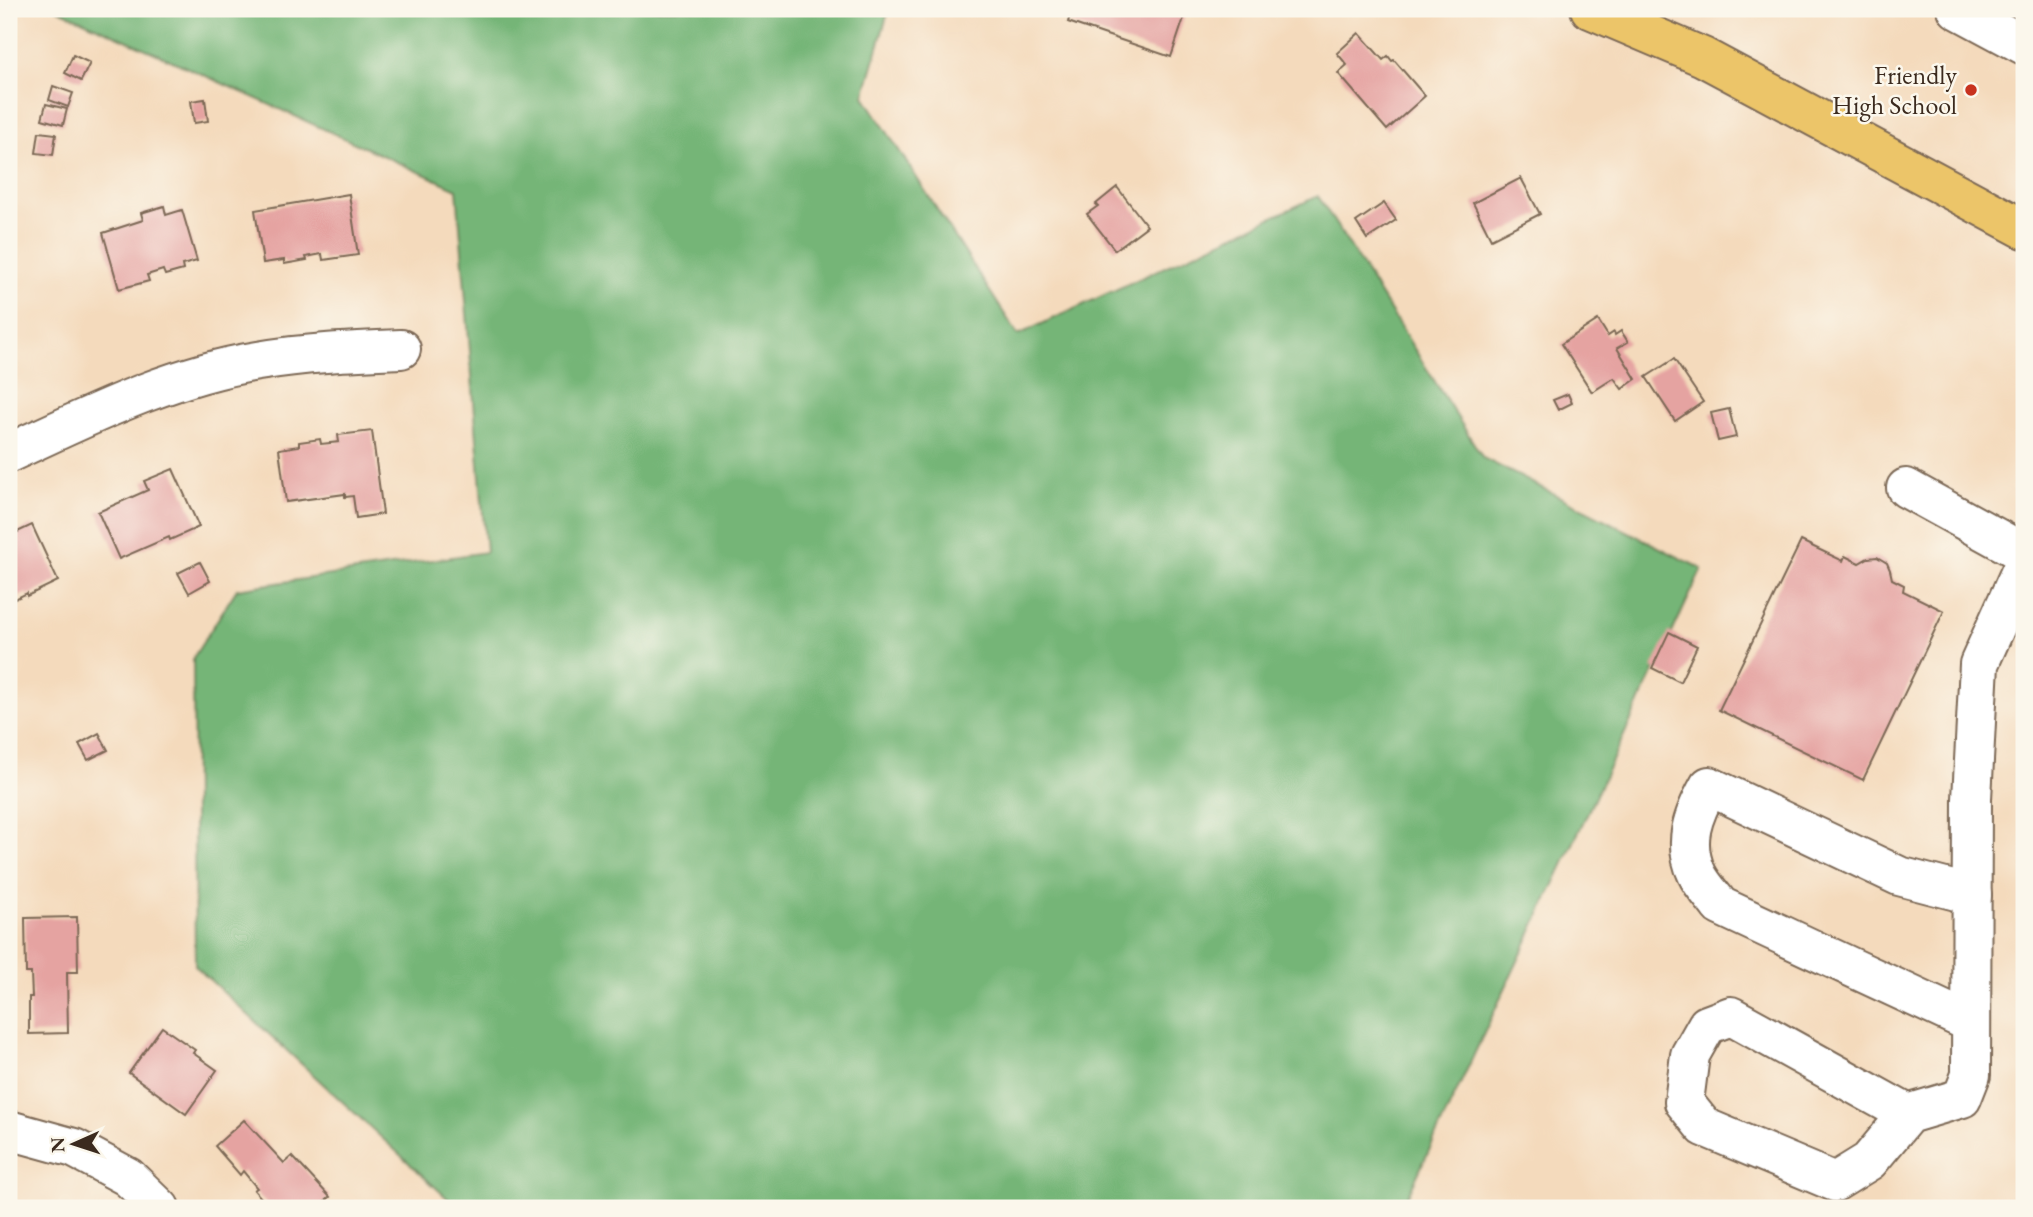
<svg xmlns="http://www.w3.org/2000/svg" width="2033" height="1217" viewBox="0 0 2033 1217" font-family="'EB Garamond',serif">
  <rect width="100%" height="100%" fill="#fbf7ec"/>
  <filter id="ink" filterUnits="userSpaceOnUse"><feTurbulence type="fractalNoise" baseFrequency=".0143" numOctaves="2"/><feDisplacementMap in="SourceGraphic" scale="14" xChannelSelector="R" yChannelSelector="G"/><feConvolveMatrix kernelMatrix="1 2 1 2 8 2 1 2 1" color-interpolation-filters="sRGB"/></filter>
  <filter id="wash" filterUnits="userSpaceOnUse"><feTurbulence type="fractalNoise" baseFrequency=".00686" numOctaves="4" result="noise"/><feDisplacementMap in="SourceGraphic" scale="28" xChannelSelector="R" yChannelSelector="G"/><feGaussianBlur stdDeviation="1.57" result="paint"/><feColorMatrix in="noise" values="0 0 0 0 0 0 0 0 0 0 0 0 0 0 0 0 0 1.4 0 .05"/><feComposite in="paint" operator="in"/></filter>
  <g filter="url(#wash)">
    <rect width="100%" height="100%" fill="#f4dabc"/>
    <path fill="#74b577" stroke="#58704a" stroke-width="2" d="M 57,9 L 889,9 L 864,96 L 1018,335 L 1318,196 L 1483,458 L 1702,569 L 1402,1208 L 458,1208 L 195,966 L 193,658 L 237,589 L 486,552 L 457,189 Z"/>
    <g id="blocks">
      <g fill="#e5a3a1">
        <path d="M 1072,9 L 1187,9 L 1171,57 L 1068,22 Z"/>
        <path d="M 1359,33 L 1383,60 L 1388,56 L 1392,61 L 1394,60 L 1425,96 L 1387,130 L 1338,73 L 1347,65 L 1337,53 Z"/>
        <path d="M 73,55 L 90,63 L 81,81 L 65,73 Z"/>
        <path d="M 53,86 L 73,93 L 68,107 L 49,100 Z"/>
        <path d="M 205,99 L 208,121 L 194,123 L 191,101 Z"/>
        <path d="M 46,104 L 67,109 L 63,125 L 42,119 Z"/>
        <path d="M 39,132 L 56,134 L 53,155 L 36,153 Z"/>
        <path d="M 1521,178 L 1540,214 L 1491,239 L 1473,203 Z"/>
        <path d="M 1117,187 L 1147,226 L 1115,250 L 1087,214 L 1098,206 L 1096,204 Z"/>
        <path d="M 349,194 L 358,255 L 323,260 L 322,254 L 306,257 L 307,260 L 284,264 L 284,260 L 263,263 L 255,210 Z"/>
        <path d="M 1384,203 L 1396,220 L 1367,239 L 1356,222 Z"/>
        <path d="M 164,206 L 166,215 L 182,210 L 197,261 L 182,265 L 183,270 L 165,275 L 163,270 L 147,275 L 149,281 L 119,289 L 103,233 L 143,220 L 141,213 Z"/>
        <path d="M 1598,320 L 1608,336 L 1614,332 L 1615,335 L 1621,331 L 1628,342 L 1617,348 L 1636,379 L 1622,389 L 1614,378 L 1592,392 L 1561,344 Z"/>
        <path d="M 1674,359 L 1703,402 L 1675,421 L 1646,377 Z"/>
        <path d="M 1568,394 L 1572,403 L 1558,410 L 1553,400 Z"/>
        <path d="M 1729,409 L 1736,437 L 1718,441 L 1711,413 Z"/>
        <path d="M 372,431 L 383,514 L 356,518 L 353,496 L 345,497 L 345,494 L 286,502 L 279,449 L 299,446 L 299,442 L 320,439 L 321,444 L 339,442 L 338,435 Z"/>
        <path d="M 173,469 L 199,527 L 170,540 L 169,537 L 119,559 L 98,512 L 148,490 L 144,481 Z"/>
        <path d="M 32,525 L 58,581 L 27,596 L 27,593 L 9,602 L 9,536 Z"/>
        <path d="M 1801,541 L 1843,561 L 1845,556 L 1859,563 L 1868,558 L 1877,557 L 1887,563 L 1890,570 L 1892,579 L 1904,585 L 1903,591 L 1944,611 L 1863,780 L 1719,710 Z"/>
        <path d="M 200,562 L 210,581 L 189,593 L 178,573 Z"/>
        <path d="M 1669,632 L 1697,646 L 1680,682 L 1652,668 Z"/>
        <path d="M 99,733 L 108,750 L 88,760 L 79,744 Z"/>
        <path d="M 77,917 L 78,972 L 67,972 L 68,1033 L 29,1034 L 29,997 L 32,997 L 31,973 L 26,973 L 25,918 Z"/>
        <path d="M 162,1027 L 195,1050 L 193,1053 L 217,1070 L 186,1114 L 129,1073 Z"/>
        <path d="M 244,1120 L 284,1163 L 292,1156 L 330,1197 L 318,1208 L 270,1208 L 254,1190 L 257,1188 L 243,1171 L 240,1175 L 215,1146 Z"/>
      </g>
    </g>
  </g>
  <g filter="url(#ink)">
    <use href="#blocks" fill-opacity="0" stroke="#7c6855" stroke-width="2"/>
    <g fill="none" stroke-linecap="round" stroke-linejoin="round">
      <g stroke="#7c6855" stroke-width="42">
        <g id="minor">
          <path d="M 1957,9 L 2024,45"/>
          <path d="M 9,453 C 89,416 170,375 258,361 C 305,353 353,351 401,349"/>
          <path d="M 1906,488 L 2024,553"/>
          <path d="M 1971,1023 L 1720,906 C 1713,896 1702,885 1697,874 C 1682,842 1693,815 1709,786 L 1899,876 L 1972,895"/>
          <path d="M 1908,1114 L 1731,1016 L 1707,1025 L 1690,1055 L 1684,1102 L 1704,1127 L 1835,1182 L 1869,1161 L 1908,1114 L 1962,1098 L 1971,1075 L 1972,799 L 1979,664 L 2024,564"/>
          <path d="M 9,1130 L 74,1148 L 128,1177 L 160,1208"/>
        </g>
      </g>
      <g stroke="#7c6855" stroke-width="42">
        <path id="major" d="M 1590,9 L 1703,57 L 2024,229"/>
      </g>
      <use href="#minor" stroke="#fff" stroke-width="38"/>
      <use href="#major" stroke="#ecc569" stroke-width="38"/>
    </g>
  </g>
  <circle fill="#c8321e" stroke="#fbf7ec" stroke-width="2.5" cx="1971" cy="90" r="7"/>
  <g text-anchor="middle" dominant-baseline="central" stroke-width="5" stroke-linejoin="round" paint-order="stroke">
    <g font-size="26" fill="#3b2a1e" stroke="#fbf7ec" text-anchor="end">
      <text x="1957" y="75">Friendly<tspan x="1957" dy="30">High School</tspan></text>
    </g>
  </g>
  <rect width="2033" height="1217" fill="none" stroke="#fbf7ec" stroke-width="35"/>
  <g transform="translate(74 1144) rotate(267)" stroke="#fbf7ec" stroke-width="5" paint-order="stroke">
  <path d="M0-5L12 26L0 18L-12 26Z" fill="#3b2a1e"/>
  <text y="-10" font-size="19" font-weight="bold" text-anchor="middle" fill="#3b2a1e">N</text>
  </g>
</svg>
